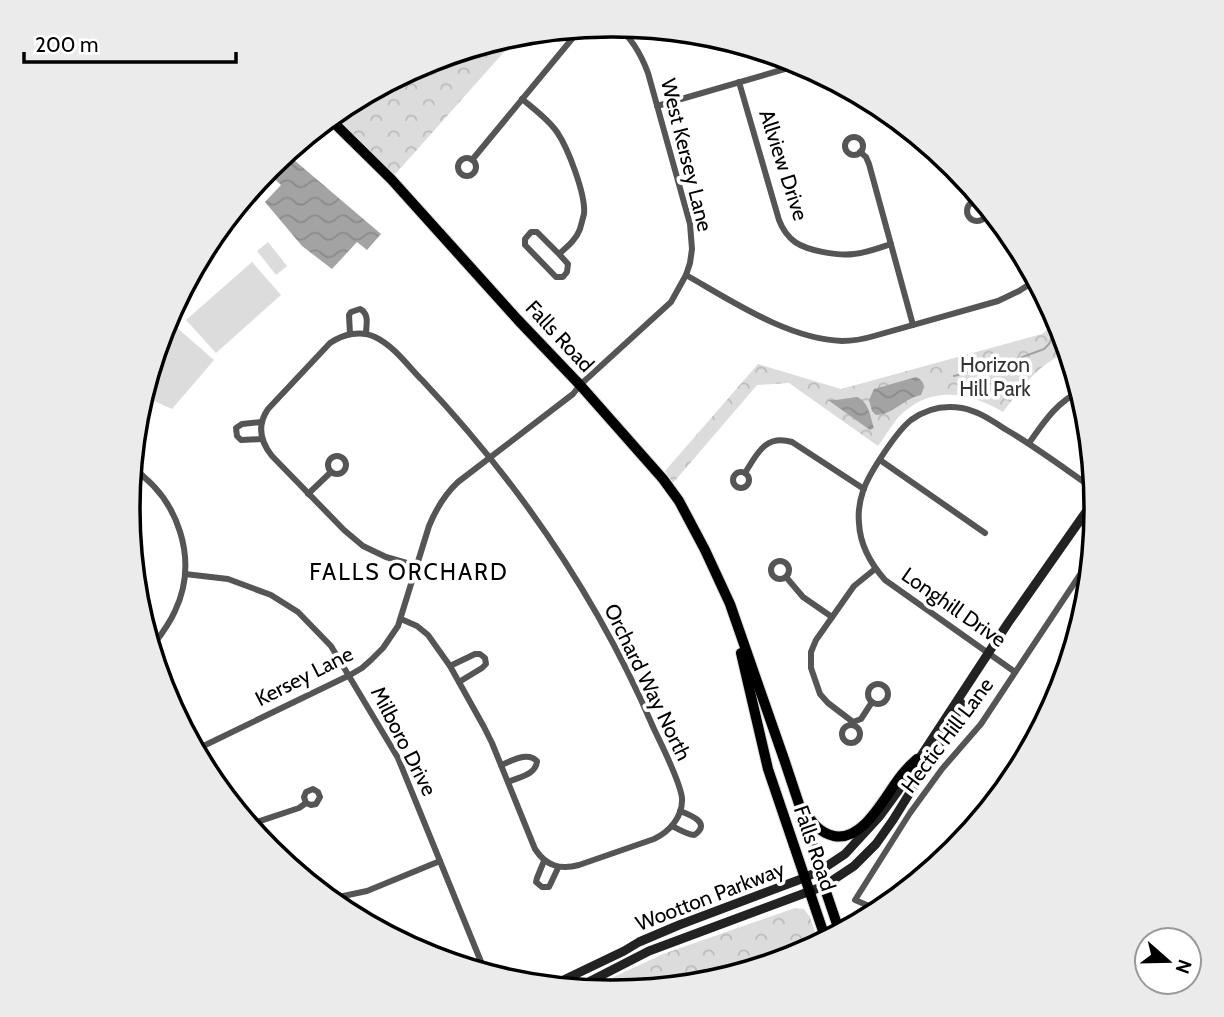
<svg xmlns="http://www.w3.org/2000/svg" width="1224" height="1017" viewBox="0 0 1224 1017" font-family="Cabin,sans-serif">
  <defs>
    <pattern id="park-crowns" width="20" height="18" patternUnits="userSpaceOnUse" patternTransform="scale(1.75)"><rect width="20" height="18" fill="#dcdcdc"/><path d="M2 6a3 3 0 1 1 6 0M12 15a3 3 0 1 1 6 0" fill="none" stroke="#bbb"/></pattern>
    <pattern id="water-waves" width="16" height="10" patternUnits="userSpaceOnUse" patternTransform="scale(1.75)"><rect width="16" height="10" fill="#a3a3a3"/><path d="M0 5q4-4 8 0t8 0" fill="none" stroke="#8b8b8b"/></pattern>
  </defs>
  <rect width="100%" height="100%" fill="#fff"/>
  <g fill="#dcdcdc">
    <path d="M 268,242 L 287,266 L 276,275 L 257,251 Z"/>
    <path d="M 252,262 L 281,295 L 216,353 L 186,320 Z"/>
    <path d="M 167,319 L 214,360 L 172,409 L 143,396 Z"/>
  </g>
  <g fill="url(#park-crowns)">
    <path d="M 520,34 L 391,179 L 329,118 L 343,106 L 427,61 Z"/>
    <path d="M 1058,321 L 1068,352 C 1039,363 1021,388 1003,412 C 972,394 936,385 905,411 C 894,420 887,434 878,446 L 789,383 L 757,385 L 673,483 L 665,471 L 758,364 L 841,389 L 1042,334 Z"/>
    <path d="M 795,908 L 804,909 L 810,917 L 819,944 L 682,986 L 612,992 L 586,990 L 663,954 Z"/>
  </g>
  <g fill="url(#water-waves)">
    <path d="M 287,154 L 381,234 L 367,250 L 357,242 L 332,269 L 302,246 L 265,202 L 281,185 L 270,175 Z"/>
    <path d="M 916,377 C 925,381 925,387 921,395 C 904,398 893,415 876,415 L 872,411 L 869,400 L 874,389 Z"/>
    <path d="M 857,397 C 869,402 870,416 874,428 L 870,430 L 828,400 L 836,400 Z"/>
  </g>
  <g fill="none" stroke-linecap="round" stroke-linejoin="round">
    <path stroke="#a3a3a3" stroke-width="2" d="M 954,376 L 1020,358 L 1044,349 L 1049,344 L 1052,338 L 1062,332"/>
    <g stroke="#dbdbdb" stroke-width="12">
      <g id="primary">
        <path d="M 329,118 L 391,179 L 518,320 L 580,385 L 663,479 L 679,501 L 705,550 L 730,604 L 785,762 L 817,858 L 824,886 L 840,933"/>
        <path d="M 741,653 L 768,769 L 826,940"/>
        <path d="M 805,811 C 812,823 820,833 834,836 C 866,842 887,790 905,771 C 908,767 913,763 917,759"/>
      </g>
    </g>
    <g stroke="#555" stroke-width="6">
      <path d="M 739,82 L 779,220 C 782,228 787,236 795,242 C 808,251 838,256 854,254 C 866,253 879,248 891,244"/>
      <path d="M 522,99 C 534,109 548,119 557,132 C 568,148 586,195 584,214 C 583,218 581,225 580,229 C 576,240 567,247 559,254 L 568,264 L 567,272 L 563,277 L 556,277 L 525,245 L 525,239 L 531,232 L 537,232 L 559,254"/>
      <path d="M 657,106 L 802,64"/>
      <circle cx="854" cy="146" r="9"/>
      <path d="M 860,152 L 866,157 L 869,164 L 913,325"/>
      <circle cx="467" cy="167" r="9"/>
      <path d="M 472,160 L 581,28"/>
      <path d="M 954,166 L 963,188 L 972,202"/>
      <circle cx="977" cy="211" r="10"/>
      <path d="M 686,275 C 732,301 788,339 842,341 C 853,341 864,339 874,336 L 998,301 L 1019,291 L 1036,280"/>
      <path d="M 350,334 L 349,315 L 351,312 L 360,309 C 370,314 366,325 366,334"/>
      <path d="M 262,422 L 242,424 L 236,428 L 237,436 L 241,440 L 262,439"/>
      <path d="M 1029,443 C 1044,422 1056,403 1080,391"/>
      <circle cx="337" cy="465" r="9"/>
      <path d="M 880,460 L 985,533"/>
      <path d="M 132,468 C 179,499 199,560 175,611 C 169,625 160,636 151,648"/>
      <circle cx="741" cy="480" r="8"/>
      <path d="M 745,473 C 757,454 765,434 792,442 L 864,489"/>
      <path d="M 308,494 L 331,472"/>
      <path d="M 129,496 L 142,475"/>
      <circle cx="780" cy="570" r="9"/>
      <path d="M 185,574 L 228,579 L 271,595 L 298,612 L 331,646 L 398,758 L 486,974"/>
      <path d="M 786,577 L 803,597 L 832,617"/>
      <path d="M 401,619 L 417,626 L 428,635 L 450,666 L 484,727 L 492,743 L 535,849 C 546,866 560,870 579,865 L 654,839 C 669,832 683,817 682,798 C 680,781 662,746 654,729 C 599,600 518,482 422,380 C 408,366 394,346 375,337 C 361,330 343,334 330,343 L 268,409 C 257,425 260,441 272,456 L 344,530 L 363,546 L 386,557 L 417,566"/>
      <path d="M 450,666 L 475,654 L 480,654 L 485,658 L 486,664 L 482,668 L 459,682"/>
      <path d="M 1015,672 L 885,580 C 870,563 860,545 859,523 C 858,513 860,500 863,491 C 869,473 897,431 911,420 C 926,409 944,405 962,408 C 978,411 991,420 1005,429 C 1036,447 1065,469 1094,489"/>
      <circle cx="878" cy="694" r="10"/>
      <path d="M 872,702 L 861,719 L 853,722 L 828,703 L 820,694 L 811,668 L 811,652 L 816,640 L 854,586 L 875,569"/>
      <circle cx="851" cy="734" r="9"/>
      <path d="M 195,750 L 350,675 L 362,668 L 371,660 L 383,648 L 398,626 L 429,526 C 436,509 444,495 458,482 L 573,394 L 580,385 L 671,302 L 686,275 L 690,263 L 692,249 L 690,224 L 648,73 C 641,54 632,38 616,25"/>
      <path d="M 501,765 C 512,761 527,751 537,761 C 536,775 519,777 508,782"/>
      <path d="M 248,825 L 299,808 L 306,803 L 311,805 L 316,804 L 320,797 L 318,792 L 313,789 L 306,792 L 304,797 L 306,803"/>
      <path d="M 672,826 C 678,829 688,835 694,835 C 695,835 697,833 698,832 C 709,821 687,814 680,811"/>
      <path d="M 544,861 L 537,878 L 536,882 L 542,887 L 549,887 L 558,868"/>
      <path d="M 329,899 L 367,891 L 440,861"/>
      <path d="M 881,911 L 855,900 L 910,813 L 942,769 L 981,724 L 1091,558"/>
    </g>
    <g stroke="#222" stroke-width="9">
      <path d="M 551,986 L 624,951 L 639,942 L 679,925 L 804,878 L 821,870 L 845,854 L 879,817 L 898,791 L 1008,623 L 1095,499"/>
      <path d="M 575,989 L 649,951 L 824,886 L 854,866 L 876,844 L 893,820 L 952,725 L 961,703"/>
    </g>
    <use href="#primary" stroke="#000" stroke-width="10"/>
  </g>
  <g text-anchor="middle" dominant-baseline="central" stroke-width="7" stroke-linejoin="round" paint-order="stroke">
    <g font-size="21" fill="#000" stroke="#fff">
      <text transform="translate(687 155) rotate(76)">West Kersey Lane</text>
      <text transform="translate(784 165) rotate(72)">Allview Drive</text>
      <text transform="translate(560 336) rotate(47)">Falls Road</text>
      <text transform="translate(954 607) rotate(35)">Longhill Drive</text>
      <text transform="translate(304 676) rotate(-27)">Kersey Lane</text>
      <text transform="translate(648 682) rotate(64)">Orchard Way North</text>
      <text transform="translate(947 735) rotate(-53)">Hectic Hill Lane</text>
      <text transform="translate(404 741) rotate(63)">Milboro Drive</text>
      <text transform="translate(815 848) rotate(71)">Falls Road</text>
      <text transform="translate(710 896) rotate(-21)">Wootton Parkway</text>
    </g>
    <g font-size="21" fill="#333" stroke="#fff">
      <text x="995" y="364">Horizon<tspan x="995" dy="24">Hill Park</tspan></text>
    </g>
    <g font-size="23" letter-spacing="2" fill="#000" stroke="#fff">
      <text x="409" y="572">FALLS ORCHARD</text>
    </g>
  </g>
  <path d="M0 0H1224V1017H0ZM611 37H613A471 471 0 0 1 1084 508V509A471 471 0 0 1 613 980H611A471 471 0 0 1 140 509V508A471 471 0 0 1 611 37Z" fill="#ebebeb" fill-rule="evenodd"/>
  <path fill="none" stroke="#000" stroke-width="3.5" d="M611 37H613A471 471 0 0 1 1084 508V509A471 471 0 0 1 613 980H611A471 471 0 0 1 140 509V508A471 471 0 0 1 611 37Z"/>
  <g transform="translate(1168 961) rotate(110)"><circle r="33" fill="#ffffff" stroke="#999999" stroke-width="2"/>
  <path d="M0-5L12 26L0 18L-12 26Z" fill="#000000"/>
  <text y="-10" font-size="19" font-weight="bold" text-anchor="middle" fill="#000000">N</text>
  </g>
  <path d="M24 52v10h212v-10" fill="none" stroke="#000000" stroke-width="3.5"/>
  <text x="35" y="52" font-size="21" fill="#000000" stroke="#ffffff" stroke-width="5" paint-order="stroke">200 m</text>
</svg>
